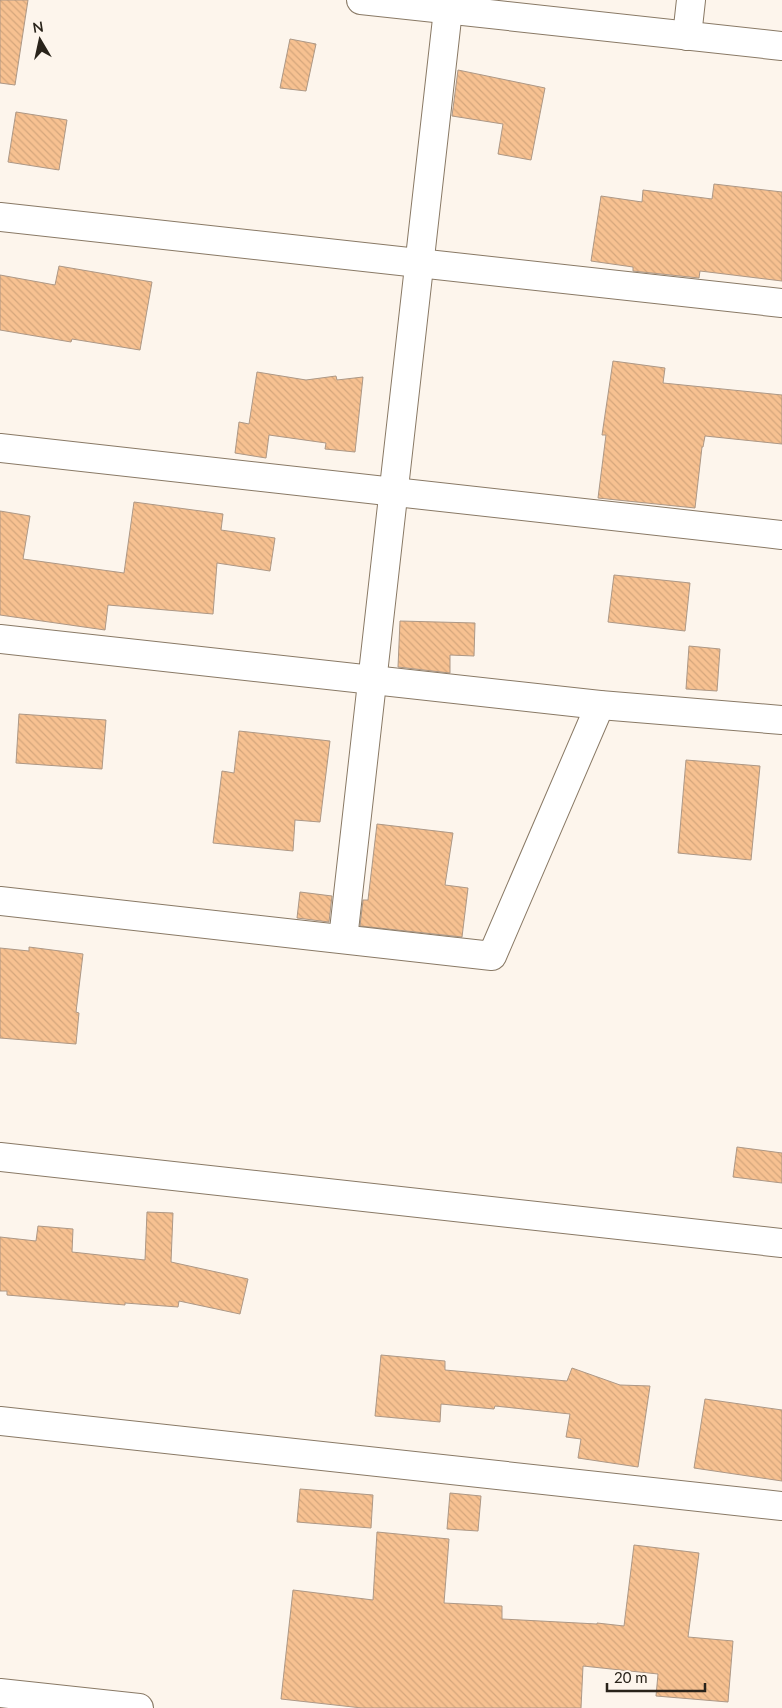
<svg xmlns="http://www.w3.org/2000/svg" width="782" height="1708" viewBox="0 0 782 1708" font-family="Lato,sans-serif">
  <defs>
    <pattern id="building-back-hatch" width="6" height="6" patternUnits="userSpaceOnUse" patternTransform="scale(1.25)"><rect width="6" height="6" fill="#f7c191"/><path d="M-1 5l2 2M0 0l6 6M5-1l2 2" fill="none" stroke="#d4a67c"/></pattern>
  </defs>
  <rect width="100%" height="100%" fill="#fdf5ec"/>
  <g fill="url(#building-back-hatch)" stroke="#ad9886">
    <path d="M 0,0 L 28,0 L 15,85 L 0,83 Z"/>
    <path d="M 290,39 L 316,44 L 306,91 L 280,88 Z"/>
    <path d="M 458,70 L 545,88 L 531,160 L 498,154 L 503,124 L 452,116 Z"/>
    <path d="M 16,112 L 67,120 L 59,170 L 8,162 Z"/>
    <path d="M 714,184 L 782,192 L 782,281 L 700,271 L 699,278 L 633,271 L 633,267 L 591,261 L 601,196 L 642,202 L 643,190 L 712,199 Z"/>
    <path d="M 59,266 L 152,282 L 140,350 L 72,339 L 71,342 L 0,330 L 0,275 L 55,285 Z"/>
    <path d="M 613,361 L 665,368 L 663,383 L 782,395 L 782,444 L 705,436 L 703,447 L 702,447 L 695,508 L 598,498 L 606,435 L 602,435 Z"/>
    <path d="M 257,372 L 306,380 L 336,376 L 337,380 L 363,377 L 355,452 L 325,449 L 326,443 L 269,435 L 266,458 L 235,453 L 239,422 L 249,424 Z"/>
    <path d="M 134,502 L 223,514 L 221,530 L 275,538 L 270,571 L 217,563 L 213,614 L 108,605 L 105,630 L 0,615 L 0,511 L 30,516 L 23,559 L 124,573 Z"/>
    <path d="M 614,575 L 690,583 L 685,631 L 608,622 Z"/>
    <path d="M 400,621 L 475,623 L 474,656 L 450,655 L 450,673 L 398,667 Z"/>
    <path d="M 689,646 L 720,649 L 717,691 L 686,689 Z"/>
    <path d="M 19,714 L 106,720 L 102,769 L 16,763 Z"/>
    <path d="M 239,731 L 330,741 L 320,822 L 295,820 L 293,851 L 213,843 L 222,771 L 234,773 Z"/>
    <path d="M 686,760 L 760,766 L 751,860 L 678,853 Z"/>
    <path d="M 377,824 L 453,833 L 445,885 L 468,888 L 462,937 L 360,926 L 363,900 L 368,900 Z"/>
    <path d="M 300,892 L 332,896 L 329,922 L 297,918 Z"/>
    <path d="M 29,947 L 83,954 L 76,1012 L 79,1013 L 76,1044 L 0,1038 L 0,948 L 29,951 Z"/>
    <path d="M 737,1147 L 782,1153 L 782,1183 L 733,1177 Z"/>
    <path d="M 147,1212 L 173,1213 L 171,1262 L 248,1279 L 240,1314 L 179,1301 L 178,1307 L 125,1303 L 125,1305 L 7,1295 L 7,1291 L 0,1291 L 0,1237 L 36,1241 L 38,1226 L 73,1229 L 72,1252 L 145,1260 Z"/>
    <path d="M 381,1355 L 445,1361 L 445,1370 L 567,1381 L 572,1368 L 620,1385 L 650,1386 L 638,1467 L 578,1458 L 581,1439 L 566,1437 L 570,1414 L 495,1406 L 494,1409 L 441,1404 L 440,1422 L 375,1416 Z"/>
    <path d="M 705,1399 L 782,1410 L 782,1481 L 694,1468 Z"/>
    <path d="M 300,1489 L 373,1495 L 371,1528 L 297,1522 Z"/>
    <path d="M 450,1493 L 481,1496 L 478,1531 L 447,1529 Z"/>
    <path d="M 377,1532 L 449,1539 L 444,1603 L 502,1606 L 502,1619 L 597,1624 L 597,1623 L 624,1626 L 634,1545 L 699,1553 L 688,1637 L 733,1641 L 728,1702 L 656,1696 L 658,1674 L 583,1666 L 581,1708 L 362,1708 L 281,1699 L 293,1590 L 373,1600 Z"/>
  </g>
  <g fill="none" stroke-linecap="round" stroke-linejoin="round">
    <g stroke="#897965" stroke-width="30">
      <g id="minor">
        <path d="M 361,0 L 782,46"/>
        <path d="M 687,36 L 691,0"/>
        <path d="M 0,217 L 782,303"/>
        <path d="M 0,448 L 782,535"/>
        <path d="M 0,639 L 600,705 L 782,720"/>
        <path d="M 0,901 L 492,956 L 600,705"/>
        <path d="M 343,939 L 448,10"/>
        <path d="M 0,1157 L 782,1243"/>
        <path d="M 0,1421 L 782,1506"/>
        <path d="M 0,1693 L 139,1708"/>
      </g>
    </g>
    <use href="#minor" stroke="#fff" stroke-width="28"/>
  </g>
  <g transform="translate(40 40) rotate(351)" stroke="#fdf5ec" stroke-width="4" paint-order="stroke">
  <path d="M0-4L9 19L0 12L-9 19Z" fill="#29231a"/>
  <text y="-8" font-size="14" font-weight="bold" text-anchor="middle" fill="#29231a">N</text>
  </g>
  <path d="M607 1683v8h98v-8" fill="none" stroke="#29231a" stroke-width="2.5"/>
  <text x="614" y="1683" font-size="15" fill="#29231a" stroke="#fdf5ec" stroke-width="4" paint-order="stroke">20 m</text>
</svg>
